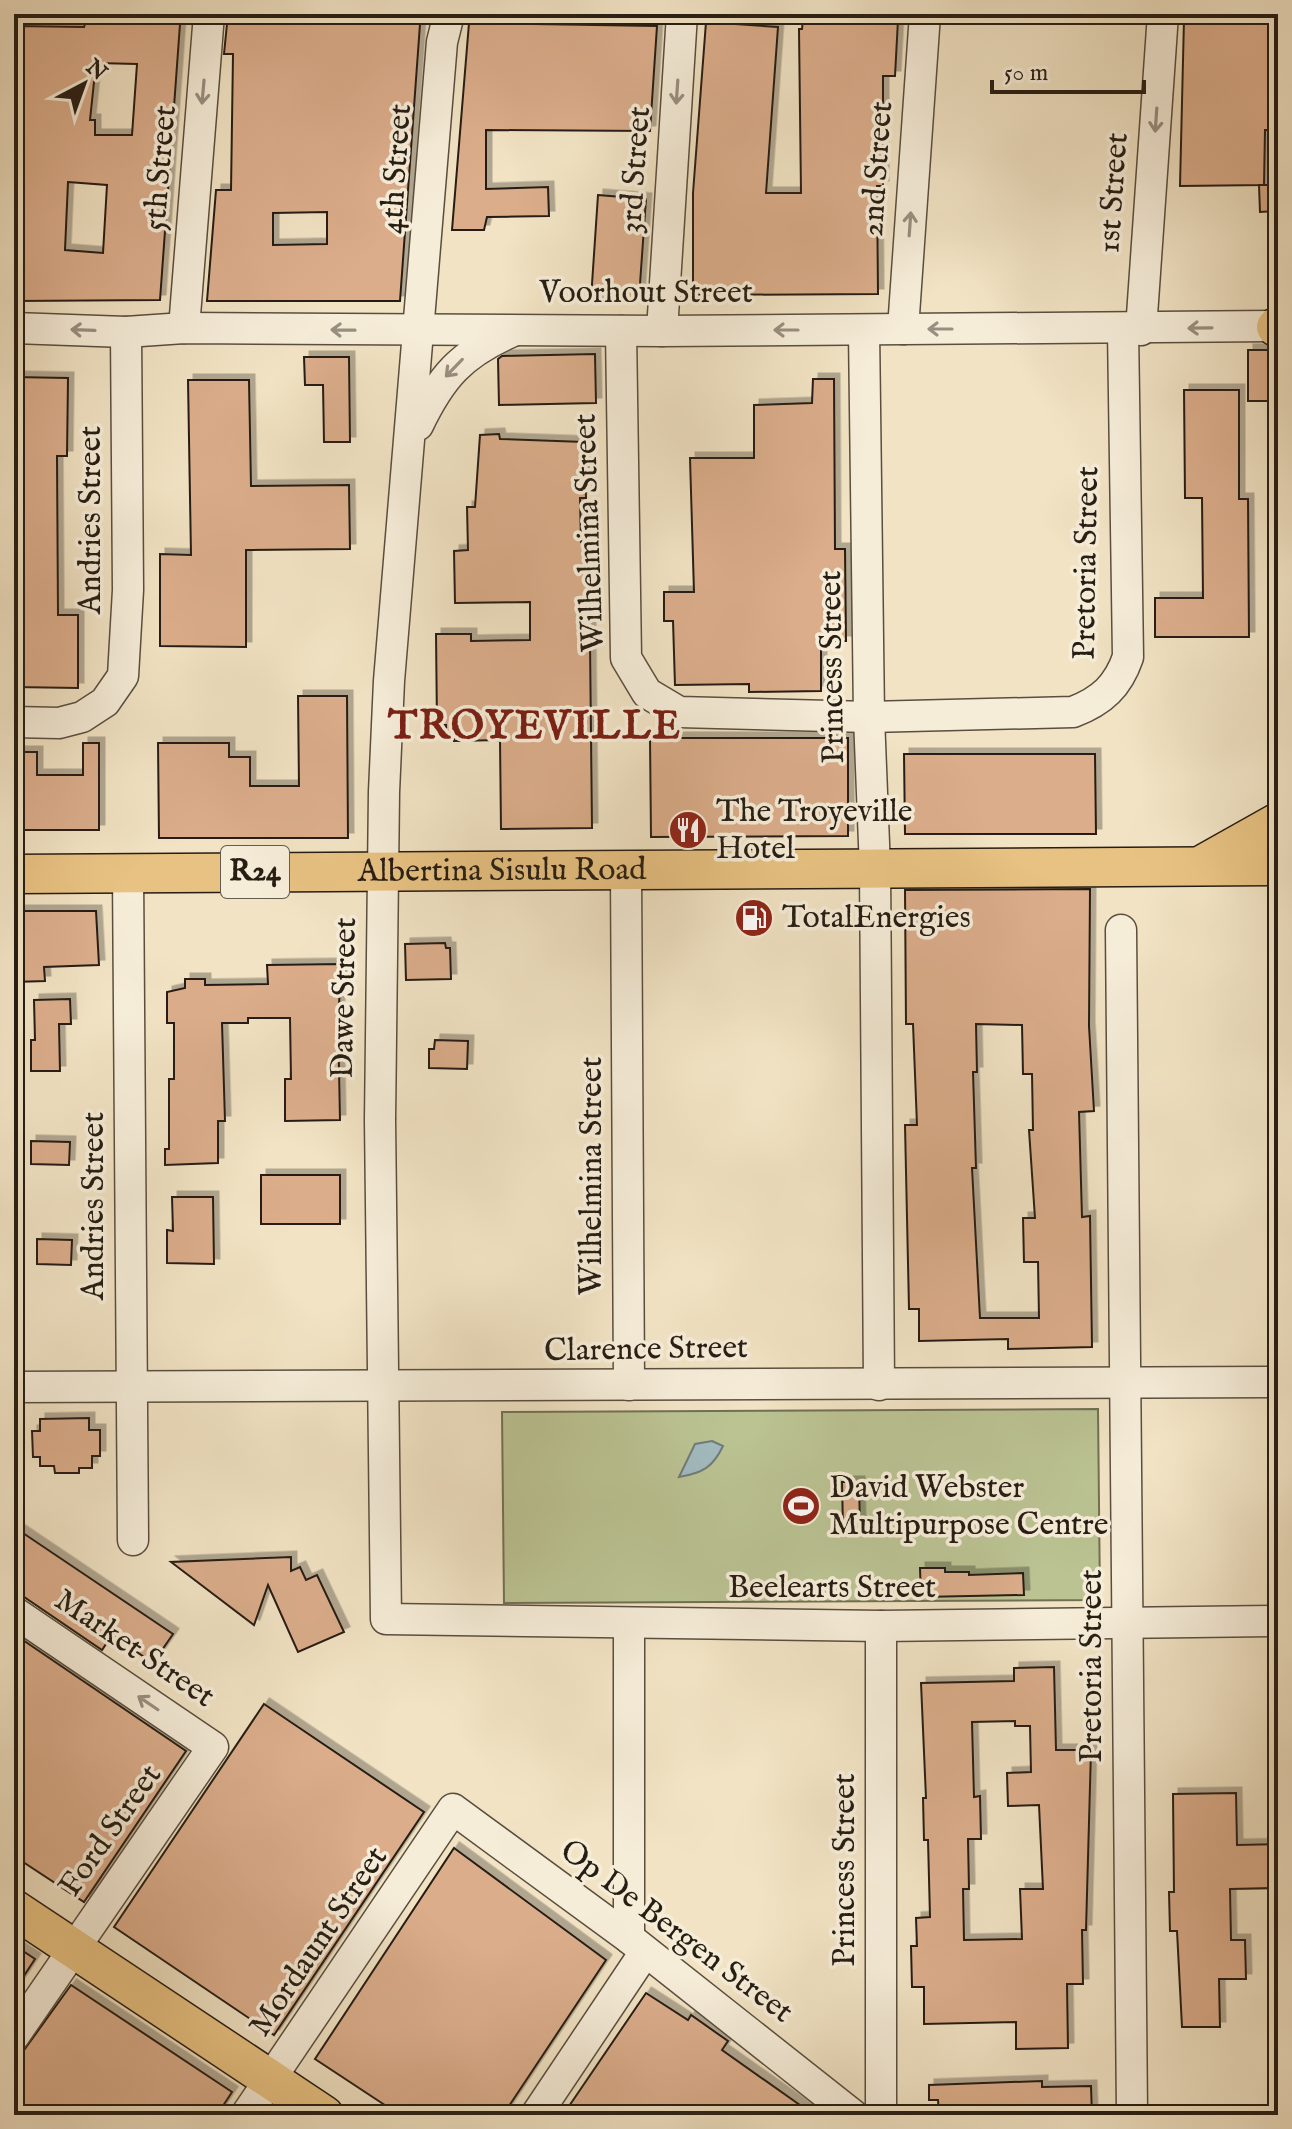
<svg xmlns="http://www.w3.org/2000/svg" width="1292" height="2129" viewBox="0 0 1292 2129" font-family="'IM FELL English',serif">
  <defs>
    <filter id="shadow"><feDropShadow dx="5.5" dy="-5.5" stdDeviation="0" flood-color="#0004"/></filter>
  </defs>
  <rect width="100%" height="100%" fill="#f1e3c4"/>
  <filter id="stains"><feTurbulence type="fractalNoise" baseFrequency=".0025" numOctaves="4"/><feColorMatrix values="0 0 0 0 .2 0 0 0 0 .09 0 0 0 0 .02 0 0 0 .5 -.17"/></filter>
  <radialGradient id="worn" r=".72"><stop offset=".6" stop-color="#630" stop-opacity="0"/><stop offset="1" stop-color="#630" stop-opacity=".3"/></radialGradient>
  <path fill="#bbc393" stroke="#707053" stroke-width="2" d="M 1098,1409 L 1100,1600 L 504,1603 L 502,1412 Z"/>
  <path fill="#a2bbc0" stroke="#707c7b" stroke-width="2" d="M 712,1441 L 723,1446 C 713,1467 703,1473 679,1477 L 695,1444 Z"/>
  <g fill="#dbad8b" stroke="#261d13" stroke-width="2" fill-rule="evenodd" filter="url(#shadow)">
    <path d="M 1278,18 L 1278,118 L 1272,118 L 1272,130 L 1265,130 L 1264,185 L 1180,186 L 1184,19 Z"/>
    <path d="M 803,19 L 898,20 L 895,76 L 883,76 L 883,186 L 877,186 L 878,294 L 693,295 L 693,193 L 706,22 L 778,27 L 766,193 L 801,193 L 799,29 L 802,29 Z"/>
    <path d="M 273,22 L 420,24 L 400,301 L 207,301 L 216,190 L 231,190 L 233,54 L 224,54 L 227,24 ZM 327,212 L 327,244 L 273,245 L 273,213 Z"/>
    <path d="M 469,23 L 657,26 L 650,131 L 486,130 L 486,189 L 548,187 L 549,216 L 487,217 L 484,230 L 452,230 Z"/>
    <path d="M 85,24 L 180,24 L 160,300 L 14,301 L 14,26 L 84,27 ZM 96,63 L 137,64 L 132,135 L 95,135 L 95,120 L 90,120 ZM 68,182 L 107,185 L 103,253 L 65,250 Z"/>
    <path d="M 1259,185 L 1278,185 L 1278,211 L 1260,212 Z"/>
    <path d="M 598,195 L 646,199 L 639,298 L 591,299 Z"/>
    <path d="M 1248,350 L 1276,350 L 1277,401 L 1248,401 Z"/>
    <path d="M 595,354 L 596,403 L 499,405 L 498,359 L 502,356 Z"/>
    <path d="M 304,357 L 349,357 L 350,442 L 324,442 L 323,385 L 305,385 Z"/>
    <path d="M 14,377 L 68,378 L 67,456 L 57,456 L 58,615 L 78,615 L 78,688 L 14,687 Z"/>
    <path d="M 813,379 L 834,379 L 835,549 L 845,549 L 846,641 L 821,641 L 821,691 L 749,692 L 749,684 L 675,685 L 673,621 L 664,621 L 664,592 L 694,592 L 690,458 L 754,458 L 754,405 L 812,403 Z"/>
    <path d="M 188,380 L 249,380 L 251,486 L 349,485 L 350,549 L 246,550 L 246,647 L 160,646 L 160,554 L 191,555 Z"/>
    <path d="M 1184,390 L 1239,390 L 1239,499 L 1248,499 L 1249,637 L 1155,637 L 1155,598 L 1203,598 L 1202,498 L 1185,498 Z"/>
    <path d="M 499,434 L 500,439 L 584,442 L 586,498 L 580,498 L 581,542 L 589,550 L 592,828 L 501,829 L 500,740 L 454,741 L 454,733 L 446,733 L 446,725 L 437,725 L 436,634 L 471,634 L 471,641 L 530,640 L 530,602 L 455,603 L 454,551 L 468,550 L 467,507 L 475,507 L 480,435 Z"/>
    <path d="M 298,696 L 347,696 L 348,838 L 159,838 L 158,743 L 229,743 L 229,757 L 250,757 L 250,786 L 299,786 Z"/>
    <path d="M 650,738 L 848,738 L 848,836 L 651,837 Z"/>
    <path d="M 83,743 L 99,743 L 99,830 L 14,830 L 14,752 L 37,752 L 37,775 L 83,775 Z"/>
    <path d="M 904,754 L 1095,754 L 1096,834 L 905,834 Z"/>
    <path d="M 1090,889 L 1089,1026 L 1094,1111 L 1079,1112 L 1082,1217 L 1090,1216 L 1092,1347 L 1008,1349 L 1008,1339 L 919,1341 L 919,1309 L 909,1309 L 905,1125 L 917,1125 L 913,1024 L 906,1024 L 905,890 ZM 976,1024 L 1022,1025 L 1023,1074 L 1032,1074 L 1033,1130 L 1029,1130 L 1035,1218 L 1023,1218 L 1024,1262 L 1038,1262 L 1039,1318 L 980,1318 L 972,1168 L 976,1168 L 973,1072 L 977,1072 Z"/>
    <path d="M 14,911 L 96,911 L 99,965 L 44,967 L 45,981 L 14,982 Z"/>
    <path d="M 445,943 L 446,948 L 450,948 L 451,979 L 406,980 L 405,944 Z"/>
    <path d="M 342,964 L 338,1017 L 340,1120 L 285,1121 L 285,1079 L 291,1079 L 290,1018 L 248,1018 L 248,1023 L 222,1023 L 225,1121 L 218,1121 L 218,1163 L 165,1165 L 165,1149 L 169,1149 L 169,1079 L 174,1079 L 174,1023 L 167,1023 L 167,992 L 185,988 L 185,979 L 205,979 L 205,985 L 268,984 L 267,965 Z"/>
    <path d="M 70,999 L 71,1024 L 59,1024 L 60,1071 L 31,1071 L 31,1040 L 35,1040 L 34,1000 Z"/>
    <path d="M 435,1040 L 468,1041 L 467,1069 L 429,1068 L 429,1049 L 434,1049 Z"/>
    <path d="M 31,1141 L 70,1142 L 69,1165 L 31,1164 Z"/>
    <rect x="261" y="1175" width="79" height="49"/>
    <path d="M 172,1197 L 213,1197 L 214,1264 L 167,1263 L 167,1230 L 173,1231 Z"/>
    <path d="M 37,1239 L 72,1240 L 71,1265 L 37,1264 Z"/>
    <path d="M 89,1418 L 89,1430 L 100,1430 L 100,1456 L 92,1456 L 92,1468 L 79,1468 L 79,1473 L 55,1473 L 54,1466 L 40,1466 L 40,1457 L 33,1457 L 32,1431 L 40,1431 L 40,1419 Z"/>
    <path d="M 842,1482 L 859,1482 L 860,1527 L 843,1527 Z"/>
    <path d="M 14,1527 L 173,1634 L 153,1663 L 112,1635 L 102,1650 L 24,1597 L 14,1594 Z"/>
    <path d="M 291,1557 L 291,1571 L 300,1567 L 306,1580 L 317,1575 L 344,1632 L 298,1652 L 268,1585 L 254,1625 L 171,1562 Z"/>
    <path d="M 920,1568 L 945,1568 L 945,1572 L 969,1572 L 969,1575 L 1023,1573 L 1024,1595 L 921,1597 Z"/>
    <path d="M 14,1634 L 186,1751 L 84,1902 L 14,1856 Z"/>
    <path d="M 1054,1667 L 1056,1750 L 1091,1750 L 1086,1930 L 1082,1930 L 1083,1984 L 1067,1984 L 1068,2048 L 1016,2049 L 1016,2022 L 924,2024 L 924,1987 L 912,1987 L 911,1946 L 917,1946 L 916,1918 L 930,1917 L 928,1840 L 924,1840 L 923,1798 L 926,1798 L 921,1683 L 1014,1681 L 1014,1668 ZM 1015,1721 L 1015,1726 L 1030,1726 L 1031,1772 L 1007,1773 L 1008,1806 L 1039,1805 L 1043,1889 L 1020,1889 L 1022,1939 L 964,1940 L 963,1889 L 969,1889 L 968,1839 L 981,1839 L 980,1796 L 974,1797 L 972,1722 Z"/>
    <path d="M 264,1704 L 424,1812 L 274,2035 L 114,1927 Z"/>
    <path d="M 1236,1793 L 1237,1845 L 1278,1844 L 1278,1888 L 1230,1889 L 1231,1940 L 1245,1940 L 1246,1979 L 1219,1979 L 1220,2027 L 1182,2027 L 1177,1931 L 1170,1931 L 1169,1892 L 1174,1892 L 1173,1794 Z"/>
    <path d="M 454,1848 L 606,1960 L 503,2115 L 400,2115 L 315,2059 Z"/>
    <path d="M 14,1945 L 35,1959 L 14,1991 Z"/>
    <path d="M 71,1985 L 232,2092 L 217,2115 L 32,2115 L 14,2103 L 14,2064 Z"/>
    <path d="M 646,1993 L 688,2020 L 691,2015 L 728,2041 L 722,2050 L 814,2115 L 563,2115 Z"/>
    <path d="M 1042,2081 L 1042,2087 L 1091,2086 L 1092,2115 L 939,2115 L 938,2100 L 929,2100 L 929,2085 Z"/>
  </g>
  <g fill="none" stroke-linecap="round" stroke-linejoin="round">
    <g stroke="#594e3f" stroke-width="33">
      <g id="minor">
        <path d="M 449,14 L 442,42 L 389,681 L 384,792 L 380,1120 L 386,1619 L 881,1626 L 1278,1621"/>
        <path d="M 14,328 L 126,332 L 184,328 L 662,331 L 1278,326"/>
        <path d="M 184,328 L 209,14"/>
        <path d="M 903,329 L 925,14"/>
        <path d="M 864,330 L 869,717 L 875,869 L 879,1385"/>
        <path d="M 1141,330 L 1163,14"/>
        <path d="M 621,331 L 626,658 L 647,693 L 679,712 L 869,717 L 1073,712 C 1102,701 1118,686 1128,657 L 1123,330"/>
        <path d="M 662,331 L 682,14"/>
        <path d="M 418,425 C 441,377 461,354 511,332"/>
        <path d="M 14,722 L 59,723 L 82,717 L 105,702 L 123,676 L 128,590 L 126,332"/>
        <path d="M 626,871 L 629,1385"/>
        <path d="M 128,873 L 133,1540"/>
        <path d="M 1121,930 L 1132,2115"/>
        <path d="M 14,1387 L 1278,1382"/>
        <path d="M 14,1612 L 213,1747 L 14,2036"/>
        <path d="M 629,1624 L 629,1938"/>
        <path d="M 246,2115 L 453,1809 L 629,1938 L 853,2115"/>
        <path d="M 536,2115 L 645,1952"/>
        <path d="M 881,2115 L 881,1626"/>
      </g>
    </g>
    <g stroke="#261d13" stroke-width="41">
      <g id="major">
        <path d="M 1276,327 L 1278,328"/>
        <path d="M 1205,863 L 1278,822"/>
        <path id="s1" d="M 14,874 L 1278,866"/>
        <path d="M 14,1909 L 324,2115"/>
      </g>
    </g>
    <use href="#minor" stroke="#f6edd9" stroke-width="30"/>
    <use href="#major" stroke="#e8c282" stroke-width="38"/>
  </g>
  <defs><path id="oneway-shaft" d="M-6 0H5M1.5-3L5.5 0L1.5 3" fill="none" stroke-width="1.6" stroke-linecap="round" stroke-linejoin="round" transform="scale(2)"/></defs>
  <g stroke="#988f80">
    <use href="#oneway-shaft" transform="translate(203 92) rotate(95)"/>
    <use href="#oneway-shaft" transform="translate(677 92) rotate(94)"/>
    <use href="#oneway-shaft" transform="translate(1156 120) rotate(94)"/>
    <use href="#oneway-shaft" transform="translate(910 224) rotate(-86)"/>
    <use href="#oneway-shaft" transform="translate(1200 328) rotate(179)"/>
    <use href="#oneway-shaft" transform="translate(940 329) rotate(-180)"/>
    <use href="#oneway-shaft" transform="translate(83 330) rotate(-178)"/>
    <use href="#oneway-shaft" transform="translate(343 330) rotate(-179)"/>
    <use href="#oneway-shaft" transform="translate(786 330) rotate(180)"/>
    <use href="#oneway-shaft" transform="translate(454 368) rotate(134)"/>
    <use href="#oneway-shaft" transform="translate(148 1703) rotate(-146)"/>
  </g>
  <defs>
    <g id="restaurant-disc" transform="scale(2)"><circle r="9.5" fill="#8f2418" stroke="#f6edd9"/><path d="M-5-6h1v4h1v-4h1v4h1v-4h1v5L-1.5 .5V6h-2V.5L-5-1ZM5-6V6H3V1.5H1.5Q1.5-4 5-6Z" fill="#fff"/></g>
    <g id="fuel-disc" transform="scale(2)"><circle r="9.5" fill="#8f2418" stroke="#f6edd9"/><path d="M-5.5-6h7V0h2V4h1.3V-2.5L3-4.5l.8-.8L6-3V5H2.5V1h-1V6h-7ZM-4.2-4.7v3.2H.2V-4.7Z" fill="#fff"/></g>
    <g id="stadium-disc" transform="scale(2)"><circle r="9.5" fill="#8f2418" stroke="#f6edd9"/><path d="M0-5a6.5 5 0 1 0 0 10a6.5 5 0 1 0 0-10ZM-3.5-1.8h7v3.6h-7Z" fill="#fff"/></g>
  </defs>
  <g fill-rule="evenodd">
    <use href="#restaurant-disc" x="688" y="830"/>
    <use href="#fuel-disc" x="754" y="918"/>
    <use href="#stadium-disc" x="801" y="1506"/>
  </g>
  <g text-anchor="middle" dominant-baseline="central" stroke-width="7" stroke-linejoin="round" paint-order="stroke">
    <rect fill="#f6edd9" stroke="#645b4e" stroke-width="2" x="221" y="846" width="68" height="52" rx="6"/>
    <g font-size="30" font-weight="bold" fill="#261d13">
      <text x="255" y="872">R24</text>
    </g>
    <g font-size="32" fill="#261d13" stroke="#f6edd9">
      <text transform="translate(161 168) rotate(-85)">5th Street</text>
      <text transform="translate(397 169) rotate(-86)">4th Street</text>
      <text transform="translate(878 169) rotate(-86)">2nd Street</text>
      <text transform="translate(636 170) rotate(-86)">3rd Street</text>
      <text transform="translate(1114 193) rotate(-86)">1st Street</text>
      <text x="646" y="293">Voorhout Street</text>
      <text transform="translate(91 520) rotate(-90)">Andries Street</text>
      <text transform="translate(590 533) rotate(-92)">Wilhelmina Street</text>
      <text transform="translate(1087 563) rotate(-89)">Pretoria Street</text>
      <text transform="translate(833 667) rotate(-91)">Princess Street</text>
      <text stroke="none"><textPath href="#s1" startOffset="488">Albertina Sisulu Road</textPath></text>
      <text transform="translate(345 998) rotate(-89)">Dawe Street</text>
      <text transform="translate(592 1176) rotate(-90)">Wilhelmina Street</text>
      <text transform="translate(94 1206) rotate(-90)">Andries Street</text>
      <text transform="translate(646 1350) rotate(-1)">Clarence Street</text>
      <text x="832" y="1588">Beelearts Street</text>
      <text transform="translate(134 1649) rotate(34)">Market Street</text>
      <text transform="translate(1092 1666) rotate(-90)">Pretoria Street</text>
      <text transform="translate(111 1831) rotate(-55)">Ford Street</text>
      <text transform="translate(845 1870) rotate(-90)">Princess Street</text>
      <text transform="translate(676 1932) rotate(37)">Op De Bergen Street</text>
      <text transform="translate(319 1942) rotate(-56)">Mordaunt Street</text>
    </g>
    <g font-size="32" fill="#261d13" stroke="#f6edd9" text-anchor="start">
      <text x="716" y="812">The Troyeville<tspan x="716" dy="37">Hotel</tspan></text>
      <text x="782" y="918">TotalEnergies</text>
      <text x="829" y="1488">David Webster<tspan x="829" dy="37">Multipurpose Centre</tspan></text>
    </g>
    <g font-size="40" font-weight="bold" letter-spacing="2" fill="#7a1f14" stroke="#f6edd9">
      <text x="535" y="727">TROYEVILLE</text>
    </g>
  </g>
  <rect width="1292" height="2129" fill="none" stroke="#f1e3c4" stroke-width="48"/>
  <rect x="16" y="16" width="1260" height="2097" fill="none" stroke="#261d13" stroke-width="4"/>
  <rect x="24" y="24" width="1244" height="2081" fill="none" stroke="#261d13" stroke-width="2"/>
  <g transform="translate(84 84) rotate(41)" stroke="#f6edd9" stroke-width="6" paint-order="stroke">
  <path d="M0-6L14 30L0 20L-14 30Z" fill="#261d13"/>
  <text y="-12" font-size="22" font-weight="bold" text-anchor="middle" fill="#261d13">N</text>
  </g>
  <path d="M992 80v12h152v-12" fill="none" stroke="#261d13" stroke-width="4"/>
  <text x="1004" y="80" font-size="24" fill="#261d13" stroke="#f6edd9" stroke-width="6" paint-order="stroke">50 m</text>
  <rect width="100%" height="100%" filter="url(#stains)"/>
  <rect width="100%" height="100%" fill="url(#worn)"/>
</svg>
